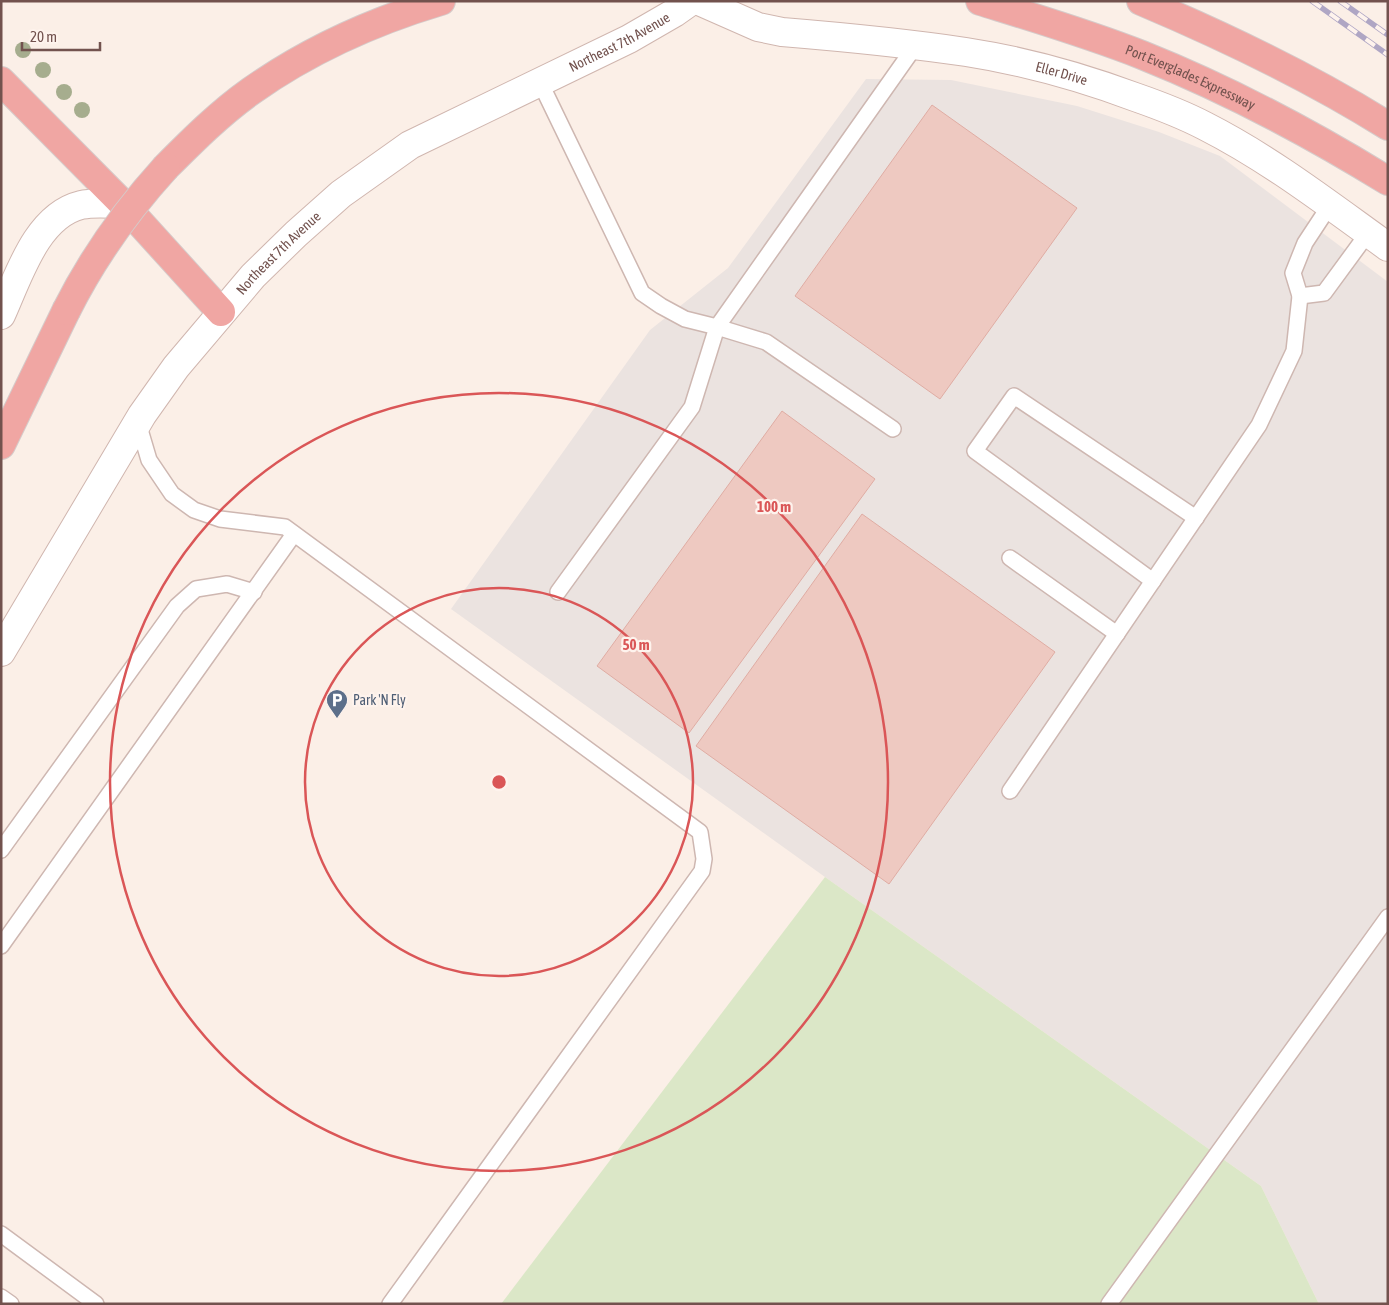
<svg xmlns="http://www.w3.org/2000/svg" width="1389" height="1305" viewBox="0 0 1389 1305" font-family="'Asap Condensed',sans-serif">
  <rect width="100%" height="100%" fill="#fbefe7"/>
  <path fill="#ebe3e0" d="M 866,79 L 951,80 L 1077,106 L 1159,132 L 1220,156 L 1388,282 L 1388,1304 L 1319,1304 L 1261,1186 L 825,877 L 451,609 L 650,330 L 728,268 Z"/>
  <path fill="#dbe7c7" d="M 825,877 L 1261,1186 L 1319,1304 L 501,1304 Z"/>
  <g fill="#eec9c1" stroke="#dfaca3">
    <path d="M 932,105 L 1077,208 L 940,399 L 795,296 Z"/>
    <path d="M 782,411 L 875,479 L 689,733 L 597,666 Z"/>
    <path d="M 862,514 L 1055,652 L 889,884 L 696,746 Z"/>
  </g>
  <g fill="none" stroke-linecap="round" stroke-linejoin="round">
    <g stroke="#ceb7b1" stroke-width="18">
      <g id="lane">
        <path d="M 540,82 L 642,293 L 661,306 L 685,319 L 717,327 L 916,45"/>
        <path d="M 1300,296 L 1324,293 L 1368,233"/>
        <path d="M 138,423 L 149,460 L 172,494 L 194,510 L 220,519 L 285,527 L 700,832 L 704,859 L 702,871 L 390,1304"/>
        <path d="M 1010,558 L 1117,634"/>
        <path d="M 1153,581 L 975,451 L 1014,396 L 1196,518"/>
        <path d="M 558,592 L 692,407 L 717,327 L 766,342 L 893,429"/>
        <path d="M 1010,791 L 1259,425 L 1294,351 L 1300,296 L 1293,273 L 1305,243 L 1330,205"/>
        <path d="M 1,850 L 177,606 L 196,589 L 227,584 L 254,592"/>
        <path d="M 1,946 L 294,534"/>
        <path d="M 1,1234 L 96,1304"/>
        <path d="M 1,1297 L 11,1304"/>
        <path d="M 1109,1304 L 1388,917"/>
      </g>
    </g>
    <g stroke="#d0b6af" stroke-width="30">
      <g id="secondary">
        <path id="s1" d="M 699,1 L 758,27 L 782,32 C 843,37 905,43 966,52 C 1024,61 1081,77 1135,97 C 1158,105 1182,114 1205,126 C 1270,159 1328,204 1388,247"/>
        <path d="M 1,315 C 18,278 36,216 81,205 C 94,202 110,204 123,204"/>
        <path id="s2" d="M 1,652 L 142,415 L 176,367 L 253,276 L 296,234 L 341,194 L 410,145 L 629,39 L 674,13 L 691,1"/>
      </g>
    </g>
    <g stroke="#d5cbca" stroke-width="30">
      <g id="highway">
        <path id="s3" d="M 980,1 C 1035,18 1089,34 1142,55 C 1227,89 1310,133 1388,181"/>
        <path d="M 1141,1 C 1226,37 1310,77 1388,126"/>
        <path d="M 1,81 L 123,204 L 221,312"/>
        <path d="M 166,167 C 193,140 220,113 251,91 C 309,50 374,21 441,1"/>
        <path d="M 1,445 L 66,311"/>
      </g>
    </g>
    <use href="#lane" stroke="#fff" stroke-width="15"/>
    <use href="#secondary" stroke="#fff" stroke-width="28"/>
    <use href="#highway" stroke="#f0a6a3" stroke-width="28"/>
    <g stroke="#afa6c4" stroke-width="5.5">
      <g id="rail">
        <path d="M 1312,1 L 1388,55"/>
        <path d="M 1340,1 L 1388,35"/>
      </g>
    </g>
    <use href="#rail" stroke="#fef3ed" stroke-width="4" stroke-dasharray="11" stroke-linecap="butt"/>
    <g stroke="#d5cbca" stroke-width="30" stroke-linecap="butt">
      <path id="highway-bridge" d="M 66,311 C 93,257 125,212 166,167"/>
    </g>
    <use href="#highway-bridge" stroke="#f0a6a3" stroke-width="28"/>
  </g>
  <g fill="#a6ad8e">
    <circle cx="23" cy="50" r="8"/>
    <circle cx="43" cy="70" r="8"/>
    <circle cx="64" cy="92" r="8"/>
    <circle cx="82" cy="110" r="8"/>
  </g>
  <g fill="none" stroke="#da5657" stroke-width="2.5">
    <circle cx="499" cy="782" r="194"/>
    <circle cx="499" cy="782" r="389"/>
  </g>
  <defs>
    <g id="parking-pin" transform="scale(1.125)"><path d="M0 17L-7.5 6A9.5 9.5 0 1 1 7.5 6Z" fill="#5c6f8a" stroke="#fef3ed"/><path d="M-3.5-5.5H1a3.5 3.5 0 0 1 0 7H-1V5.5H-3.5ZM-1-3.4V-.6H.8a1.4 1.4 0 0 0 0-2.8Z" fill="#fff"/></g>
  </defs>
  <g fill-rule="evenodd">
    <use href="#parking-pin" x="337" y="700"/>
  </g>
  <g text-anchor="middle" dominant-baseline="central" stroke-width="4.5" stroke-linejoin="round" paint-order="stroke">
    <g font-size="14" fill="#72524e" stroke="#fef3ed">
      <text stroke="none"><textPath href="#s2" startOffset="892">Northeast 7th Avenue</textPath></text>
      <text stroke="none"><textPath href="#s1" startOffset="372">Eller Drive</textPath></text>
      <text stroke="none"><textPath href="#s3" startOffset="224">Port Everglades Expressway</textPath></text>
      <text stroke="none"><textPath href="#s2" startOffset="488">Northeast 7th Avenue</textPath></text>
    </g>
    <g font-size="14" fill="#4e5e75" stroke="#fef3ed" text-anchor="start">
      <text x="353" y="700">Park 'N Fly</text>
    </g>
  </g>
  <circle cx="499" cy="782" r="8" fill="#da5657" stroke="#fef3ed" stroke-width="2.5"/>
  <g font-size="15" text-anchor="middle" font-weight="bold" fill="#da5657" stroke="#fef3ed" stroke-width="4.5" stroke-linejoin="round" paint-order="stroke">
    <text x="774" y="512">100 m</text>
    <text x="636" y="650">50 m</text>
  </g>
  <rect width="1389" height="1305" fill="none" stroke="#72524e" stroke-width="5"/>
  <path d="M22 42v8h78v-8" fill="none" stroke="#72524e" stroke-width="2.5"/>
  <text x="30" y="42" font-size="15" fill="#72524e" stroke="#fef3ed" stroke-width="4" paint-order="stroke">20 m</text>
</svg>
